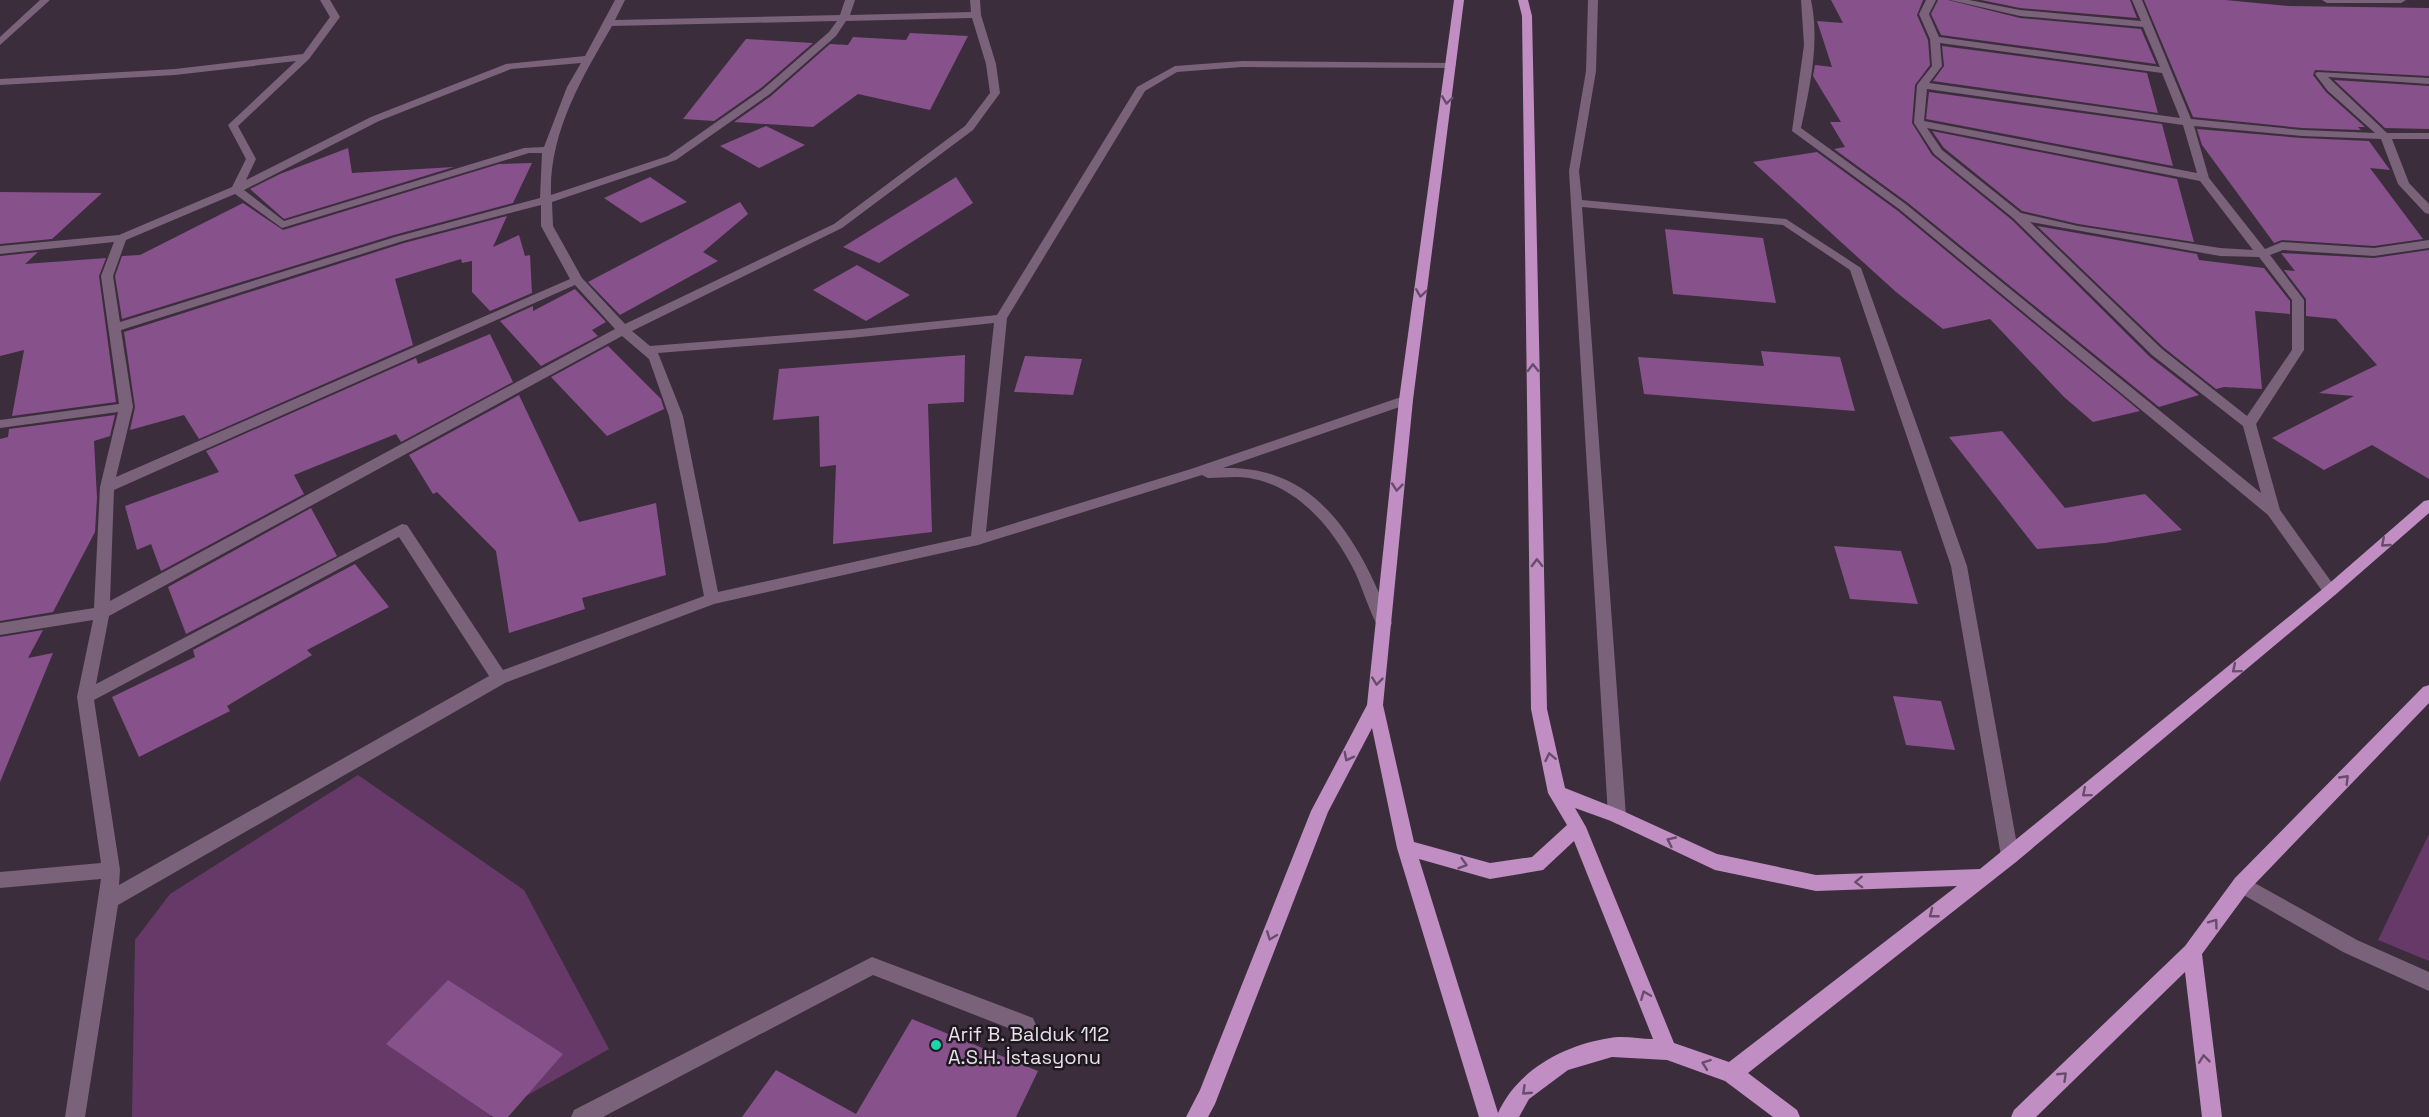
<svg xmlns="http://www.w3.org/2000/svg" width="2429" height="1117" viewBox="0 0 2429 1117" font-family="'Space Grotesk',sans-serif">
  <rect width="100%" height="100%" fill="#3b2d3c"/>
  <g fill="#663969">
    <path d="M 358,775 L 524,890 L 609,1049 L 489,1117 L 132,1117 L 135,940 L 170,894 Z"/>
    <path d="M 2429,834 L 2429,961 L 2378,940 Z"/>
  </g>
  <g fill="#87518b">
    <path d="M 1831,0 L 1923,0 L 1917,15 L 1928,40 L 1930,65 L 1915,85 L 1912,123 L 1932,155 L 2012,220 L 2150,357 L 2199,395 L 2159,407 L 1908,203 L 1834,149 L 1845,147 L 1830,122 L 1841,122 L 1813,76 L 1815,65 L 1832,67 L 1817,21 L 1843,23 Z"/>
    <path d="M 1938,0 L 1948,0 L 2020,18 L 2141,29 L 2156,64 L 1941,35 L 1931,14 Z"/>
    <path d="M 1981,0 L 2130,0 L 2137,18 L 2020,8 Z"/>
    <path d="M 2144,0 L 2225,0 L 2289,6 L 2429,8 L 2429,76 L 2315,70 L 2313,75 L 2326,92 L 2365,127 L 2358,127 L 2361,130 L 2302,128 L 2193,117 Z"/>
    <path d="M 910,33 L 968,36 L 930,110 L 858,94 L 813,127 L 734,122 L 771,96 L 830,44 L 848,45 L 853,37 L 906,40 Z"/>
    <path d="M 746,39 L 813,43 L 761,88 L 714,121 L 683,119 Z"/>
    <path d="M 1942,46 L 2147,73 L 2158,113 L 1933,81 L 1944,66 Z"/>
    <path d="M 2334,80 L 2429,86 L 2429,129 L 2385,128 Z"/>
    <path d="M 1929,92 L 2162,124 L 2173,166 L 1926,119 Z"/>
    <path d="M 766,126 L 805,145 L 759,168 L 720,146 Z"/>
    <path d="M 2197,129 L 2302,138 L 2369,141 L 2390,170 L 2370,168 L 2423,239 L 2374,246 L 2282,240 L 2274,243 L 2202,145 Z"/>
    <path d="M 1932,131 L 2177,179 L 2194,242 L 2078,224 L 2022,211 L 1944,148 Z"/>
    <path d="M 348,148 L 352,173 L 454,167 L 284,219 L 250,189 L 280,174 Z"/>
    <path d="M 1817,152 L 1898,211 L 2140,411 L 2093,422 L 2064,397 L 1990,319 L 1943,329 L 1896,292 L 1753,162 Z"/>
    <path d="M 532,163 L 513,203 L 394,235 L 122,319 L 115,276 L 122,256 L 140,255 L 243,203 L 283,230 L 499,164 Z"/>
    <path d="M 650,177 L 687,202 L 641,223 L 604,198 Z"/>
    <path d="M 956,177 L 973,203 L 879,263 L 843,247 Z"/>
    <path d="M 0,192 L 102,193 L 52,239 L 0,244 Z"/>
    <path d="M 740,202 L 748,214 L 703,252 L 718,261 L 620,315 L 588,282 Z"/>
    <path d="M 507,216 L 493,247 L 519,235 L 525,256 L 530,255 L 532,293 L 490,311 L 472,292 L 472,261 L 462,263 L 461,259 L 395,279 L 413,345 L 199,439 L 184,415 L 130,430 L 135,407 L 124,332 L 404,243 Z"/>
    <path d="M 2037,226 L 2197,254 L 2199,260 L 2264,268 L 2290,301 L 2290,314 L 2255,311 L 2262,389 L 2224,387 L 2216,389 L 2163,347 Z"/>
    <path d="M 1665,229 L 1763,238 L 1776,303 L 1673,294 Z"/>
    <path d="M 2429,250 L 2429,479 L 2372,445 L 2324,470 L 2272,438 L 2354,396 L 2319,393 L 2377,365 L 2336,319 L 2306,316 L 2306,299 L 2284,270 L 2295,271 L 2281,253 L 2374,258 Z"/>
    <path d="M 38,252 L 25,264 L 106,258 L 99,276 L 116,402 L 12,416 L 24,350 L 0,356 L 0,256 Z"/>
    <path d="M 857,265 L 910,295 L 866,321 L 813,290 Z"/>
    <path d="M 575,289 L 606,322 L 592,330 L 598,336 L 541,366 L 500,321 L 533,306 L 533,311 Z"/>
    <path d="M 490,334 L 513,382 L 401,442 L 396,434 L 294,475 L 304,494 L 161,571 L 151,544 L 137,550 L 125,506 L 219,472 L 206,451 L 416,358 L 418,364 Z"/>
    <path d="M 608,346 L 661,399 L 664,409 L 607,436 L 551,377 Z"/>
    <path d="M 1761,351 L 1840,357 L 1855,411 L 1644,394 L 1638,357 L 1764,366 Z"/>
    <path d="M 965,355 L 964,402 L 928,404 L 932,532 L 833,544 L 836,465 L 820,467 L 819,416 L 773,420 L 779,369 Z"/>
    <path d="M 1025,356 L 1082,359 L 1073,395 L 1014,392 Z"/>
    <path d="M 519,395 L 579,522 L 656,503 L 666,575 L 582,598 L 585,609 L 509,633 L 496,551 L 437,492 L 433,494 L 409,455 Z"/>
    <path d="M 115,415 L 110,436 L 94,441 L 97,498 L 95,532 L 53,612 L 0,621 L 0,439 L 8,437 L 9,429 Z"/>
    <path d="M 2002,431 L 2065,508 L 2145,494 L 2182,530 L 2105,543 L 2037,549 L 1949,437 Z"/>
    <path d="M 311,508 L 337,556 L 186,634 L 168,587 Z"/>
    <path d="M 1834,546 L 1901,551 L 1918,604 L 1850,599 Z"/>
    <path d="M 355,564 L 389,607 L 307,650 L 312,655 L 227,706 L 230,711 L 139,757 L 112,697 L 195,657 L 193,650 Z"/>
    <path d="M 43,630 L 28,658 L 53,653 L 0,782 L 0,637 Z"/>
    <path d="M 1893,696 L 1941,701 L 1955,750 L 1906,745 Z"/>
    <path d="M 448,980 L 563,1054 L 508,1117 L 493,1117 L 386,1044 Z"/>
    <path d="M 912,1019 L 1038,1071 L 1016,1117 L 742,1117 L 776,1070 L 856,1114 Z"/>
  </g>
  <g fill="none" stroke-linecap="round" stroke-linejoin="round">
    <g fill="#7a627b" fill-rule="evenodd">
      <path d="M 40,0 L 50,0 L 0,45 L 0,37 Z"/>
      <path d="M 320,0 L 330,0 L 340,17 L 309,59 L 238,126 L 256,159 L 246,180 L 371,117 L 506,64 L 585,56 L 615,0 L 625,0 L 615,20 L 840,15 L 845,0 L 855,0 L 850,15 L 971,12 L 970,0 L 980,0 L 981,15 L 996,64 L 1000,93 L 973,130 L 842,228 L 632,331 L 650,346 L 851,330 L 997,315 L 1137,87 L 1175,66 L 1242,61 L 1454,63 L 1456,65 L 1451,68 L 1242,67 L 1177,72 L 1145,91 L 1007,318 L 986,532 L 1191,469 L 1401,397 L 1411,397 L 1413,400 L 1411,403 L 1223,468 C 1321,465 1360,545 1392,623 L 1390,627 L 1378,627 C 1369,610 1363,590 1355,572 C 1334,530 1299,486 1249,478 C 1236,476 1222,478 1208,478 L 1202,475 L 978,545 L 714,604 L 505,683 L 118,905 L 85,1117 L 65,1117 L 101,879 L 0,888 L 0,872 L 101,863 L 77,697 L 93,620 L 0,635 L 0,623 L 94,608 L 100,487 L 118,412 L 0,428 L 0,420 L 119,404 L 101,276 L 114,242 L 0,254 L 0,246 L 119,235 L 232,187 L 246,159 L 228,125 L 296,61 L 175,75 L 0,85 L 0,79 L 175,69 L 303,54 L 330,17 ZM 972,18 L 986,64 L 990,93 L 965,126 L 834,224 L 625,324 L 582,278 L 553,226 L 552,202 L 676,160 L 770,94 L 836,36 L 846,21 ZM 837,21 L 829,32 L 762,90 L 668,156 L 551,195 C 549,132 582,78 612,26 ZM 581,63 L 567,87 L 544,147 L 524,148 L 284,221 L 244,190 L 379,121 L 511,69 ZM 529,153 L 542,153 L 540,198 L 395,237 L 120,322 L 113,276 L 126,240 L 235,194 L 282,228 ZM 541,205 L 541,226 L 570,279 L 116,477 L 133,407 L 121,330 L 403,241 ZM 575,285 L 615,329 L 110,601 L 114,490 ZM 994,323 L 971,536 L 718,592 L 683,416 L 658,353 L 851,338 ZM 622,336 L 649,359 L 669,416 L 704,596 L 503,670 L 407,525 L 402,524 L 96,684 L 109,616 ZM 399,537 L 489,676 L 119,885 L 120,870 L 94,700 Z"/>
      <path d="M 1588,0 L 1598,0 L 1596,71 L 1579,171 L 1582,200 L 1786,219 L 1861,268 L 1967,566 L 2019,856 L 2016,862 L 2010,864 L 2004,862 L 2001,856 L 1951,566 L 1850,270 L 1783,225 L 1582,207 L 1626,816 L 1623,821 L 1617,824 L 1611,821 L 1608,816 L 1569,171 L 1586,71 Z"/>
      <path d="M 1801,0 L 1811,0 C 1820,42 1810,87 1801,128 L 1907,205 L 2261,493 L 2243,426 L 2152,355 L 2013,218 L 1934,154 L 1914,123 L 1917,85 L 1932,66 L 1930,39 L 1919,14 L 1926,0 L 1936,0 L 1929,14 L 1939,37 L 2160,67 L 2143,27 L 2020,16 L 1950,0 L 1969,0 L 2020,10 L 2141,21 L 2132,0 L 2142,0 L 2191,119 L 2302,130 L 2375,133 L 2328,91 L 2315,74 L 2317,72 L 2429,78 L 2429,84 L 2328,77 L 2387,133 L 2429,133 L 2429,139 L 2392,139 L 2409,183 L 2429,204 L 2429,214 L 2425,213 L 2398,184 L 2381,139 L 2302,136 L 2194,126 L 2209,178 L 2265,249 L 2282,242 L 2374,248 L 2429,240 L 2429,248 L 2374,256 L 2283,250 L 2270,255 L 2304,300 L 2304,350 L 2256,424 L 2280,510 L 2335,587 L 2338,591 L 2335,595 L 2325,595 L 2268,515 L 1899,209 L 1792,131 L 1804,45 ZM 1940,43 L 2162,73 L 2180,118 L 1929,83 L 1942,66 ZM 1927,89 L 2183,125 L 2197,173 L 1924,121 ZM 1927,128 L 2200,181 L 2253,250 L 2220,248 L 2078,226 L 2021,213 L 1942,150 ZM 2030,222 L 2220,256 L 2259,257 L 2292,300 L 2292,350 L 2247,416 L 2162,349 Z"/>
      <path d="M 2322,0 L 2406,0 L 2401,3 L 2327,3 Z"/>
      <path d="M 2242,876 L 2357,940 L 2429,972 L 2429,991 L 2343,952 L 2235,890 L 2233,884 L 2235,878 Z"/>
      <path d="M 872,957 L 1033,1018 L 1036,1025 L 1033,1032 L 1026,1035 L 873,975 L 603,1117 L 571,1117 L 574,1110 Z"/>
    </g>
    <g fill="#c08ec3" fill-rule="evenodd">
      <path d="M 1454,0 L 1464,0 L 1413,400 L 1383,705 L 1414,842 L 1490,863 L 1532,857 L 1567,825 L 1548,793 L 1531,709 L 1522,16 L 1518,0 L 1528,0 L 1532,16 L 1547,709 L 1565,788 L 1623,811 L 1717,854 L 1816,875 L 1980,869 L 2325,587 L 2424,501 L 2429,500 L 2429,513 L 2335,595 L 2016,862 L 1748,1073 L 1797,1110 L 1800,1117 L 1773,1117 L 1725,1081 L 1667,1060 L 1612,1057 L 1568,1070 L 1529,1099 L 1519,1117 L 1479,1117 L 1397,848 L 1372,728 L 1328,812 L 1215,1104 L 1208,1117 L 1186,1117 L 1200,1090 L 1311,811 L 1367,705 L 1399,400 ZM 1575,808 L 1611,821 L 1715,870 L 1816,891 L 1957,886 L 1729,1062 L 1674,1043 L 1586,827 ZM 1574,841 L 1653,1039 C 1639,1039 1623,1035 1610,1038 C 1565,1045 1518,1069 1498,1113 L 1419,859 L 1490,879 L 1543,870 Z"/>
      <path d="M 2429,685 L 2429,703 L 2249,890 L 2202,954 L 2222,1117 L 2202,1117 L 2185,972 L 2036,1117 L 2011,1117 L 2014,1110 L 2185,946 L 2235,878 L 2423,687 Z"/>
    </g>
  </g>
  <defs><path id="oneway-chevron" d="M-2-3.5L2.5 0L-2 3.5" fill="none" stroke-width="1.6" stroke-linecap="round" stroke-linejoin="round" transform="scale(1.5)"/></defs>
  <g stroke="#674d69">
    <use href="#oneway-chevron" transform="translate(1447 100) rotate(98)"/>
    <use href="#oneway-chevron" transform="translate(1421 293) rotate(98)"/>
    <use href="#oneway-chevron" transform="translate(1533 368) rotate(-91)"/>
    <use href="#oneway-chevron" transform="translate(1397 487) rotate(96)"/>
    <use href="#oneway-chevron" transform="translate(2385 543) rotate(139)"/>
    <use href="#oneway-chevron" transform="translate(1537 563) rotate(-91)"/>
    <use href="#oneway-chevron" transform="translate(2236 669) rotate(140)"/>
    <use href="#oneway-chevron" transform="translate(1377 681) rotate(96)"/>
    <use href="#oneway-chevron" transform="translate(1348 757) rotate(117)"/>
    <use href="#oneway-chevron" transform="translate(1550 757) rotate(-102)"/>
    <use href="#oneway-chevron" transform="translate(2345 779) rotate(-46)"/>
    <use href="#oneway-chevron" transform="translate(2086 793) rotate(140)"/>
    <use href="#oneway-chevron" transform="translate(1671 841) rotate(-155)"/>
    <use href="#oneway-chevron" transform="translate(1463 864) rotate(16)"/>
    <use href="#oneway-chevron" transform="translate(1859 882) rotate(178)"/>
    <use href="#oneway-chevron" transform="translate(1933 914) rotate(142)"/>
    <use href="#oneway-chevron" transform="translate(2214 923) rotate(-54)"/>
    <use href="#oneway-chevron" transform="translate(1271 936) rotate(111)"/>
    <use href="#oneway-chevron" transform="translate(1645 995) rotate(-112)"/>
    <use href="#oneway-chevron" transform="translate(2204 1059) rotate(-96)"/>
    <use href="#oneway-chevron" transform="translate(1706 1064) rotate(-160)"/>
    <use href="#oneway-chevron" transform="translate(2063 1076) rotate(-44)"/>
    <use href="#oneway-chevron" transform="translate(1526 1091) rotate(136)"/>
  </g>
  <circle fill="#1bd5b1" stroke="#1e181f" stroke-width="2" cx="936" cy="1045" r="6"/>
  <g text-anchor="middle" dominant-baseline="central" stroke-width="5" stroke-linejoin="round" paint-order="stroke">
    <g font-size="20" fill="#e8dfe9" stroke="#1e181f" text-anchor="start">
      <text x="948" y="1034">Arif B. Balduk 112<tspan x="948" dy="23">A.S.H. İstasyonu</tspan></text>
    </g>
  </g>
</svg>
